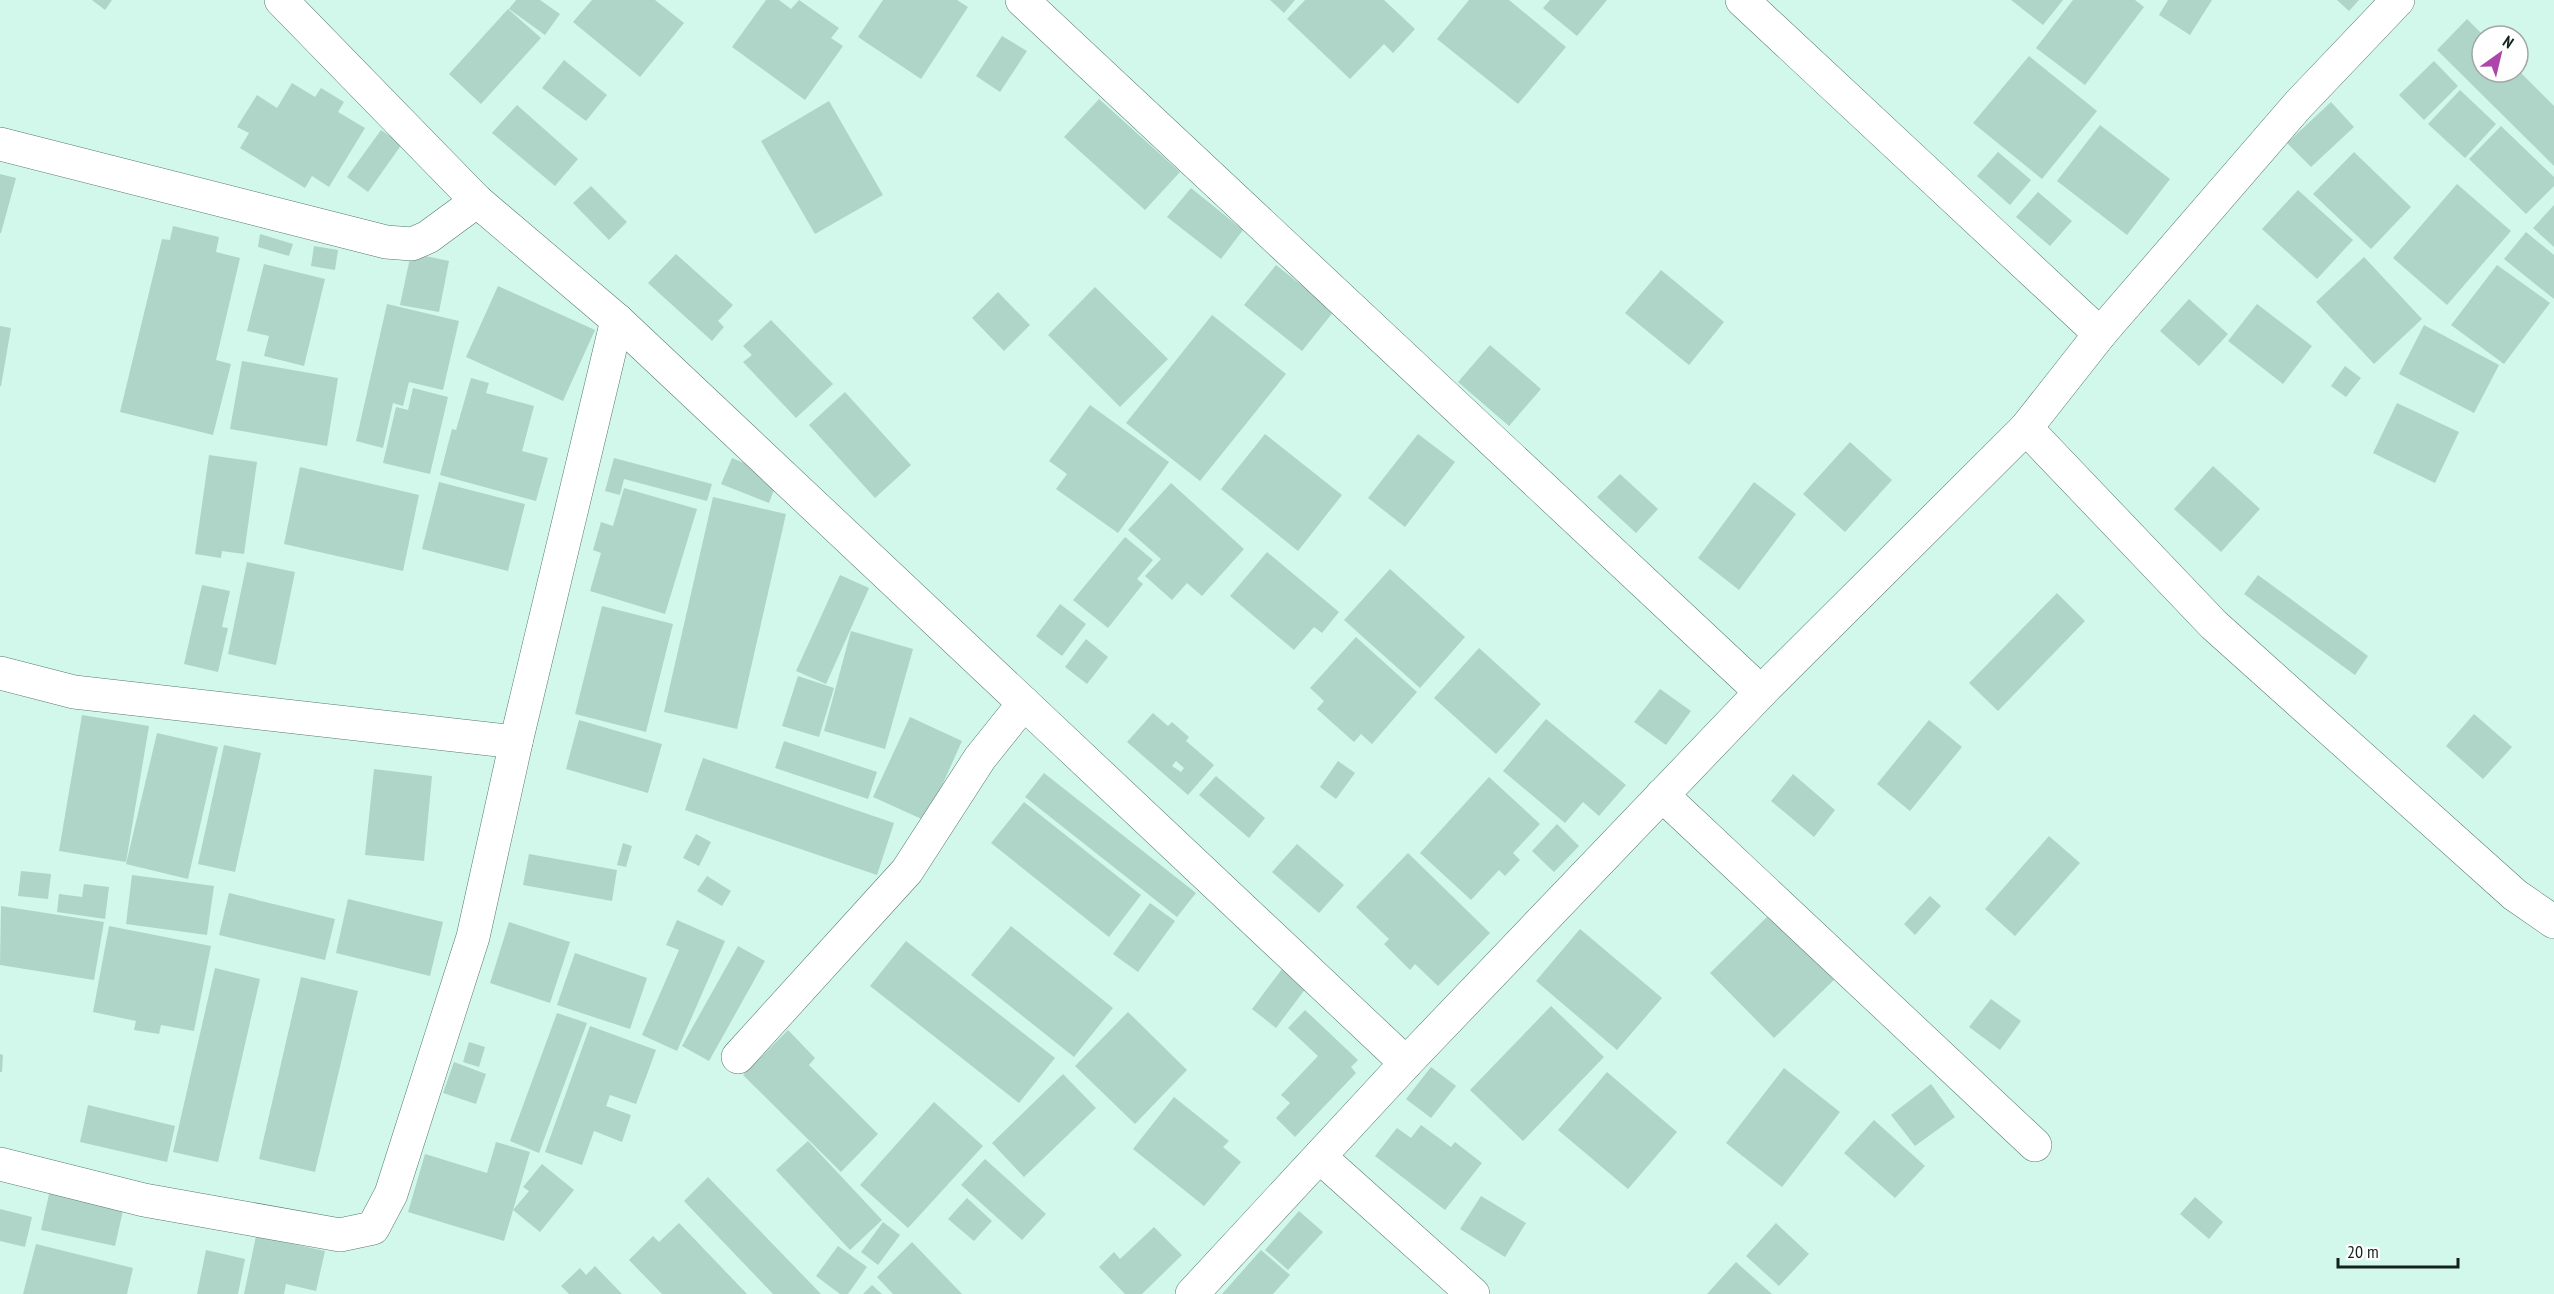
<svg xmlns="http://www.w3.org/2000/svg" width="2554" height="1294" viewBox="0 0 2554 1294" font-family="'PT Sans Narrow',sans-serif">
  <rect width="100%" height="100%" fill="#d2f8ec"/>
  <g fill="#afd4c8" fill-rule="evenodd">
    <path d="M 92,0 L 112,0 L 105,10 Z"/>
    <path d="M 516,0 L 540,0 L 560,14 L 545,35 L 509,9 Z"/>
    <path d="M 592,0 L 655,0 L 684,23 L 640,77 L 573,22 Z"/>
    <path d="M 766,0 L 779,0 L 791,9 L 799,0 L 839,28 L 831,38 L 843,46 L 805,100 L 732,47 Z"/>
    <path d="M 883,0 L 957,0 L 968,7 L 921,79 L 858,37 Z"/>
    <path d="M 1270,0 L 1295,0 L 1284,13 Z"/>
    <path d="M 1305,0 L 1384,0 L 1415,29 L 1393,53 L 1384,44 L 1350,79 L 1287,19 Z"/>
    <path d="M 1469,0 L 1509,0 L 1566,47 L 1518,104 L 1437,39 Z"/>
    <path d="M 1550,0 L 1607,0 L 1577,36 L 1543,8 Z"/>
    <path d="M 2011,0 L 2063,0 L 2043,25 Z"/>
    <path d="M 2073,0 L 2135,0 L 2144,7 L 2085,85 L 2036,48 Z"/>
    <path d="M 2168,0 L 2212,0 L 2190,35 L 2159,15 Z"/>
    <path d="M 2337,0 L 2359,0 L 2349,11 Z"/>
    <path d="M 508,9 L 541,38 L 481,104 L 449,74 Z"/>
    <path d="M 2467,19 L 2484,36 L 2482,36 L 2482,72 L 2518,72 L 2518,70 L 2554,106 L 2554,166 L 2437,50 Z"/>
    <path d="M 1002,36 L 1027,51 L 1000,92 L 976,76 Z"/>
    <path d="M 2029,56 L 2097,111 L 2042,179 L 1973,123 Z"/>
    <path d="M 564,60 L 607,95 L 586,121 L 542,88 Z"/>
    <path d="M 2434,61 L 2458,86 L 2424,120 L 2399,95 Z"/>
    <path d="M 292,83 L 315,97 L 321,88 L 344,102 L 338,112 L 365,128 L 329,187 L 312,176 L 305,188 L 240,148 L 249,133 L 237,127 L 257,95 L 277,108 Z"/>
    <path d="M 2460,90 L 2496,124 L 2465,158 L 2428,124 Z"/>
    <path d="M 1099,99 L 1180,172 L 1145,210 L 1064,137 Z"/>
    <path d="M 829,101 L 883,195 L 815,234 L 761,141 Z"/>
    <path d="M 2331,102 L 2354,127 L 2311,167 L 2287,143 Z"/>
    <path d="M 517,105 L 578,159 L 555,186 L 492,133 Z"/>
    <path d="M 2100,125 L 2170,179 L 2127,235 L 2057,181 Z"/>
    <path d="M 2501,126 L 2554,177 L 2554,186 L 2526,214 L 2469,159 Z"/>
    <path d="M 381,130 L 402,144 L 368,192 L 347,177 Z"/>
    <path d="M 1998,152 L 2031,180 L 2010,205 L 1977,176 Z"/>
    <path d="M 2354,152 L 2411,207 L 2371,249 L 2313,194 Z"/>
    <path d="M 0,174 L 16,178 L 1,233 L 0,233 Z"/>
    <path d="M 2457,184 L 2511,231 L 2447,305 L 2393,258 Z"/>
    <path d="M 591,186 L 627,222 L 609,240 L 573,203 Z"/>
    <path d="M 1191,188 L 1243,230 L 1221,259 L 1167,217 Z"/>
    <path d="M 2298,190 L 2353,240 L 2317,279 L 2262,229 Z"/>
    <path d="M 2038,192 L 2072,221 L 2050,246 L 2016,217 Z"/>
    <path d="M 2554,205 L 2554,247 L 2533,228 Z"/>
    <path d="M 173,226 L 219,237 L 216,252 L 240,258 L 216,360 L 231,364 L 213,435 L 120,412 L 162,239 L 170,240 Z"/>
    <path d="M 2526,232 L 2554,255 L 2554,299 L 2504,259 Z"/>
    <path d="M 260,234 L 293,244 L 289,256 L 258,247 Z"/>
    <path d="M 314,246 L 338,250 L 335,270 L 311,266 Z"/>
    <path d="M 411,253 L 449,261 L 439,312 L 400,305 Z"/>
    <path d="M 676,254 L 733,305 L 718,321 L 724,327 L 712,341 L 648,283 Z"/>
    <path d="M 2364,257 L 2422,319 L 2374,364 L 2316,302 Z"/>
    <path d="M 264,264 L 325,279 L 304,366 L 264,356 L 269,336 L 247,331 Z"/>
    <path d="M 1276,265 L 1334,311 L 1302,351 L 1244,305 Z"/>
    <path d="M 2497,265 L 2550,303 L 2504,364 L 2451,325 Z"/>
    <path d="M 1661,270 L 1724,322 L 1689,365 L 1625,313 Z"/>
    <path d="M 498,286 L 595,330 L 563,401 L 466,357 Z"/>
    <path d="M 1095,287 L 1168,359 L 1120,407 L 1048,335 Z"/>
    <path d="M 998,292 L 1030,325 L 1004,351 L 972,318 Z"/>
    <path d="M 2189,299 L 2228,334 L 2199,366 L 2160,331 Z"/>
    <path d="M 387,304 L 459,321 L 443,390 L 409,382 L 403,406 L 393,403 L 383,448 L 356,441 Z"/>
    <path d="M 2257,304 L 2312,346 L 2283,384 L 2228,341 Z"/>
    <path d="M 1212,315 L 1286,374 L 1200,481 L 1126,423 Z"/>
    <path d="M 771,320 L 833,384 L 796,418 L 743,362 L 752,355 L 743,346 Z"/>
    <path d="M 2424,325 L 2499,365 L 2474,413 L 2399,374 Z"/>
    <path d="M 0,326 L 11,328 L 1,386 L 0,386 Z"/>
    <path d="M 1490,345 L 1541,389 L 1509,426 L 1458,382 Z"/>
    <path d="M 242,361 L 338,378 L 327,446 L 230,429 Z"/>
    <path d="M 2345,366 L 2361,378 L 2346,397 L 2331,386 Z"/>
    <path d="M 471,378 L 489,383 L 486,393 L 534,406 L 522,451 L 548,458 L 536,501 L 440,475 L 452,429 L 456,430 Z"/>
    <path d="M 413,388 L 448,397 L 430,474 L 383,463 L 396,407 L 408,410 Z"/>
    <path d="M 845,392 L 911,465 L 875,498 L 809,425 Z"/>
    <path d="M 2397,403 L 2459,432 L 2435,483 L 2373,453 Z"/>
    <path d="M 1090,405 L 1169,462 L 1118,533 L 1056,489 L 1067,474 L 1049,461 Z"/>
    <path d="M 1265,434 L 1342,495 L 1298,551 L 1221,489 Z"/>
    <path d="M 1418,434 L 1455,462 L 1405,527 L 1368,498 Z"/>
    <path d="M 1850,442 L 1892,480 L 1845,532 L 1803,494 Z"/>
    <path d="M 209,455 L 257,462 L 244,554 L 222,551 L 221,558 L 195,554 Z"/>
    <path d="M 614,458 L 712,484 L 707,501 L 624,479 L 620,495 L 605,491 Z"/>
    <path d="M 732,458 L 779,477 L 769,503 L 721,484 Z"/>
    <path d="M 2213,466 L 2260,509 L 2221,552 L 2174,509 Z"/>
    <path d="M 300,467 L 419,495 L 403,571 L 284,544 Z"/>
    <path d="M 1620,474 L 1658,509 L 1636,533 L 1597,497 Z"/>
    <path d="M 439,482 L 525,504 L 508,571 L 422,549 Z"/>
    <path d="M 1754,482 L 1796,514 L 1739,590 L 1698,558 Z"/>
    <path d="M 1171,483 L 1244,549 L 1202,596 L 1187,583 L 1172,600 L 1145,576 L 1161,559 L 1128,530 Z"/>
    <path d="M 624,488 L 697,509 L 665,614 L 590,591 L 601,553 L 593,550 L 601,522 L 613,526 Z"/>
    <path d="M 713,497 L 786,514 L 737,729 L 664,712 Z"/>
    <path d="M 1125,537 L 1153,560 L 1137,579 L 1143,584 L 1108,628 L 1073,600 Z"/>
    <path d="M 1267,552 L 1339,612 L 1322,633 L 1314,627 L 1294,650 L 1230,596 Z"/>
    <path d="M 247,562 L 295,572 L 276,665 L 228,654 Z"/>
    <path d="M 1390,569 L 1465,637 L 1420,688 L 1344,620 Z"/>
    <path d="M 840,575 L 869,588 L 826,684 L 796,671 Z"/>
    <path d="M 2258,575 L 2368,656 L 2355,675 L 2244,594 Z"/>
    <path d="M 202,585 L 230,591 L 222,627 L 228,628 L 218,672 L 184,664 Z"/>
    <path d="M 2057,593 L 2085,621 L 1998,711 L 1969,683 Z"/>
    <path d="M 1060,604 L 1086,624 L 1062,656 L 1036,636 Z"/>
    <path d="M 602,606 L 673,624 L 646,732 L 575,714 Z"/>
    <path d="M 851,631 L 913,649 L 885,749 L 824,731 Z"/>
    <path d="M 1356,637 L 1417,692 L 1372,744 L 1361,734 L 1354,742 L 1317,709 L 1324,701 L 1310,688 Z"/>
    <path d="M 1086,639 L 1108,657 L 1087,684 L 1065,667 Z"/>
    <path d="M 1479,648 L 1541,704 L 1496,754 L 1434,698 Z"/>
    <path d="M 798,676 L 834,688 L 819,737 L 782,726 Z"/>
    <path d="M 1660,689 L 1691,711 L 1666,745 L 1634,722 Z"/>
    <path d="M 1153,713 L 1168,726 L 1172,722 L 1189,737 L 1186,741 L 1214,765 L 1188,795 L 1127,742 ZM 1176,761 L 1184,768 L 1181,772 L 1172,766 Z"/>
    <path d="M 2474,714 L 2512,747 L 2483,779 L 2446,746 Z"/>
    <path d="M 82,715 L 149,726 L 126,862 L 59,851 Z"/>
    <path d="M 910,717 L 962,741 L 926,821 L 873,797 Z"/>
    <path d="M 1546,719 L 1626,785 L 1599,816 L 1583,802 L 1565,823 L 1503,771 Z"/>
    <path d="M 579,720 L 662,744 L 648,793 L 566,769 Z"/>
    <path d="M 1929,720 L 1962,747 L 1910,811 L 1877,784 Z"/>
    <path d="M 157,733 L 218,747 L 188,879 L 126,864 Z"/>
    <path d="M 784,741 L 877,772 L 868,799 L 775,768 Z"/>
    <path d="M 224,745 L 261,753 L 235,872 L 198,864 Z"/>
    <path d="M 703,758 L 894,823 L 877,875 L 685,810 Z"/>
    <path d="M 1338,761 L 1355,773 L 1336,799 L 1320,787 Z"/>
    <path d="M 374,769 L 432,776 L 424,861 L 365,855 Z"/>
    <path d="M 1044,773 L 1196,893 L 1177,917 L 1025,797 Z"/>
    <path d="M 1793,774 L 1835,810 L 1814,837 L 1771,801 Z"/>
    <path d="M 1216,776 L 1265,818 L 1249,838 L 1199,795 Z"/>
    <path d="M 1489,777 L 1540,824 L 1513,853 L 1520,860 L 1505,876 L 1499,870 L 1471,900 L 1420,853 Z"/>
    <path d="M 1024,802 L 1141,895 L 1109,937 L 991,843 Z"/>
    <path d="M 1557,824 L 1579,846 L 1554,872 L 1532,851 Z"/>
    <path d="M 696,834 L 711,842 L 699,866 L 683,858 Z"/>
    <path d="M 2049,836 L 2080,863 L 2015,936 L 1985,909 Z"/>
    <path d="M 623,843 L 632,846 L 626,867 L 617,865 Z"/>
    <path d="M 1297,844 L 1344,885 L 1319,913 L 1272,872 Z"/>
    <path d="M 1408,853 L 1490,933 L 1438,986 L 1415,964 L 1410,970 L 1384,944 L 1389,939 L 1356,907 Z"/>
    <path d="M 529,854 L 617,870 L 612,901 L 523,885 Z"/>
    <path d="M 21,871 L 51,874 L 48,899 L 18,896 Z"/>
    <path d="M 132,875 L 214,886 L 207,935 L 126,924 Z"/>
    <path d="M 707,876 L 731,891 L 722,906 L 697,891 Z"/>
    <path d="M 84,884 L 109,887 L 105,919 L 57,912 L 59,894 L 82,897 Z"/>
    <path d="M 229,893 L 335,919 L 325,960 L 219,935 Z"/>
    <path d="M 1930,896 L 1941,906 L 1915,935 L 1904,924 Z"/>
    <path d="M 348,899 L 443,922 L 430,976 L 336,953 Z"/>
    <path d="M 1150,903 L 1175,921 L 1138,972 L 1113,954 Z"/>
    <path d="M 1,906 L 104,922 L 94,980 L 0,965 Z"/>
    <path d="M 1772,912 L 1837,977 L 1774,1038 L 1710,973 Z"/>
    <path d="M 677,920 L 725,941 L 677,1051 L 642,1035 L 679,950 L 666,945 Z"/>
    <path d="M 509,922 L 570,942 L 550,1003 L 490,983 Z"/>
    <path d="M 109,926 L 211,946 L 194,1031 L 161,1025 L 159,1034 L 134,1030 L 136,1021 L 93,1012 Z"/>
    <path d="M 1011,926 L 1113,1008 L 1074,1057 L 971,975 Z"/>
    <path d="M 1580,929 L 1662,998 L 1617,1050 L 1536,981 Z"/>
    <path d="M 906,941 L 1055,1058 L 1019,1103 L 870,986 Z"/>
    <path d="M 738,946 L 765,961 L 709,1061 L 682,1046 Z"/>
    <path d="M 575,953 L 647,978 L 630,1029 L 557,1005 Z"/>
    <path d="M 215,968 L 260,979 L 218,1162 L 173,1152 Z"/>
    <path d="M 1282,969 L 1306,988 L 1276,1028 L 1252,1009 Z"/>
    <path d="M 301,977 L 358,991 L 315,1172 L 259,1159 Z"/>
    <path d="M 1991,999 L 2021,1021 L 2000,1050 L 1969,1027 Z"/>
    <path d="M 1551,1006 L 1604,1057 L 1523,1141 L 1470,1090 Z"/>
    <path d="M 1305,1010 L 1358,1060 L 1351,1067 L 1356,1073 L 1295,1137 L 1276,1118 L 1290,1103 L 1281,1095 L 1318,1056 L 1288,1028 Z"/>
    <path d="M 1128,1012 L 1187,1070 L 1135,1124 L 1075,1066 Z"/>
    <path d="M 557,1013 L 587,1023 L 539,1153 L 510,1141 Z"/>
    <path d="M 590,1026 L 656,1050 L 636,1104 L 610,1095 L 606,1106 L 631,1115 L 622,1142 L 594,1131 L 582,1165 L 545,1152 Z"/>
    <path d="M 788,1030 L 815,1058 L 809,1065 L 878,1134 L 841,1172 L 743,1075 Z"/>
    <path d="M 469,1042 L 485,1047 L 479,1067 L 463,1062 Z"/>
    <path d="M 0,1054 L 3,1055 L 2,1072 L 0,1072 Z"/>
    <path d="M 454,1062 L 486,1074 L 476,1104 L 443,1093 Z"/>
    <path d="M 1431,1067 L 1456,1086 L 1431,1118 L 1406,1099 Z"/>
    <path d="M 1784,1068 L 1840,1112 L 1782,1187 L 1726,1143 Z"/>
    <path d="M 1607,1072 L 1677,1132 L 1628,1189 L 1558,1130 Z"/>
    <path d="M 1063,1074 L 1096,1108 L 1024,1177 L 992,1143 Z"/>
    <path d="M 1931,1084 L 1955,1117 L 1915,1146 L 1891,1115 Z"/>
    <path d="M 1174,1097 L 1229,1141 L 1223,1147 L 1241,1162 L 1204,1206 L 1133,1149 Z"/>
    <path d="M 934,1102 L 983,1146 L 908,1228 L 860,1185 Z"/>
    <path d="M 88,1105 L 175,1126 L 167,1162 L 80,1142 Z"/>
    <path d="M 1874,1120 L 1925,1166 L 1895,1198 L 1844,1153 Z"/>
    <path d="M 1421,1125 L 1451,1147 L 1455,1142 L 1482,1163 L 1445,1210 L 1375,1156 L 1397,1128 L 1411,1138 Z"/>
    <path d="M 808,1141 L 882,1220 L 850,1250 L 776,1170 Z"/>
    <path d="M 496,1142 L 530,1152 L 504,1241 L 408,1212 L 425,1154 L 487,1173 Z"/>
    <path d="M 985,1159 L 1046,1214 L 1022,1240 L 961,1185 Z"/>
    <path d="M 542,1164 L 574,1190 L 540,1232 L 513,1210 L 529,1191 L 523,1187 Z"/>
    <path d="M 708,1177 L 821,1294 L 773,1294 L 684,1201 Z"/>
    <path d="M 50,1190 L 124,1206 L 115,1246 L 41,1230 Z"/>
    <path d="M 1481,1196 L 1526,1223 L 1505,1257 L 1460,1229 Z"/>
    <path d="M 2195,1197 L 2223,1222 L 2209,1239 L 2180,1214 Z"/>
    <path d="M 967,1198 L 992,1221 L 974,1241 L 948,1219 Z"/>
    <path d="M 0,1209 L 32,1217 L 25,1247 L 0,1241 Z"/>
    <path d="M 1299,1211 L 1323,1232 L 1288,1270 L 1265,1250 Z"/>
    <path d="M 883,1222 L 900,1235 L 878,1265 L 861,1252 Z"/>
    <path d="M 679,1223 L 747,1294 L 662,1294 L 629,1260 L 653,1236 L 659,1242 Z"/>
    <path d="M 1776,1223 L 1809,1254 L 1779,1286 L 1746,1256 Z"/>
    <path d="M 1154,1227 L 1182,1255 L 1142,1294 L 1125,1294 L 1099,1267 L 1114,1252 L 1120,1259 Z"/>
    <path d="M 256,1236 L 325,1251 L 316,1291 L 286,1284 L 284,1294 L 244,1294 Z"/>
    <path d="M 912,1242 L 962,1294 L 893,1294 L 877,1277 Z"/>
    <path d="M 36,1244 L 133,1268 L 127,1294 L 23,1294 Z"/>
    <path d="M 838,1246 L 867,1267 L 848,1294 L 840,1294 L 816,1276 Z"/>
    <path d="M 206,1250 L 245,1259 L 238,1294 L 197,1294 Z"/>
    <path d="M 1261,1250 L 1290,1275 L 1273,1294 L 1222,1294 Z"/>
    <path d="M 1736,1262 L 1772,1294 L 1707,1294 Z"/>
    <path d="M 595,1266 L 622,1294 L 569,1294 L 561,1286 L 580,1268 L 586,1275 Z"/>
    <path d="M 872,1285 L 882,1294 L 863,1294 Z"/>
  </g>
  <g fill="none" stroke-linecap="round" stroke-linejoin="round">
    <g stroke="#57796f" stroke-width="34">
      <g id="minor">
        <path d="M 281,0 L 477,201 L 617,320 L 1406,1063"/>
        <path d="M 1022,0 L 1761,692"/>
        <path d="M 1742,0 L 2100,334"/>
        <path d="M 0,144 L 386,242 L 412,244 L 428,237 L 477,201"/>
        <path d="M 2026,428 L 2214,625 L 2515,895 L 2554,922"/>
        <path d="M 0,673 L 74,692 L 516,742"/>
        <path d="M 1662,795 L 2035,1145"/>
        <path d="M 738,1057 L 907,871 L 980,758 L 1024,703"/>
        <path d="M 1320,1157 L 1473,1294"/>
        <path d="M 0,1164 L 144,1200 L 340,1235 L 373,1228 L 391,1194 L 473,937 L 516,742 L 617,320"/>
        <path d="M 1192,1294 L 1406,1063 L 1761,692 L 2026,428 L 2100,334 L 2298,105 L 2398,0"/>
      </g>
    </g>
    <use href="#minor" stroke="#fff" stroke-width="33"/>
  </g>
  <g transform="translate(2500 54) rotate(34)"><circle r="28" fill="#ffffff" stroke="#a1a7a5" stroke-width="1.5"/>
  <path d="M0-4.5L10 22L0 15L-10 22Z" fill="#ad46aa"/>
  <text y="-9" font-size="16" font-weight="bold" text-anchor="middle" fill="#14221e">N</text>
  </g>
  <path d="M2338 1258v9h120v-9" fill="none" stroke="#14221e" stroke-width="3"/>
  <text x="2347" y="1258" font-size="18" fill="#14221e" stroke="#ffffff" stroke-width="4.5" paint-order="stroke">20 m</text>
</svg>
